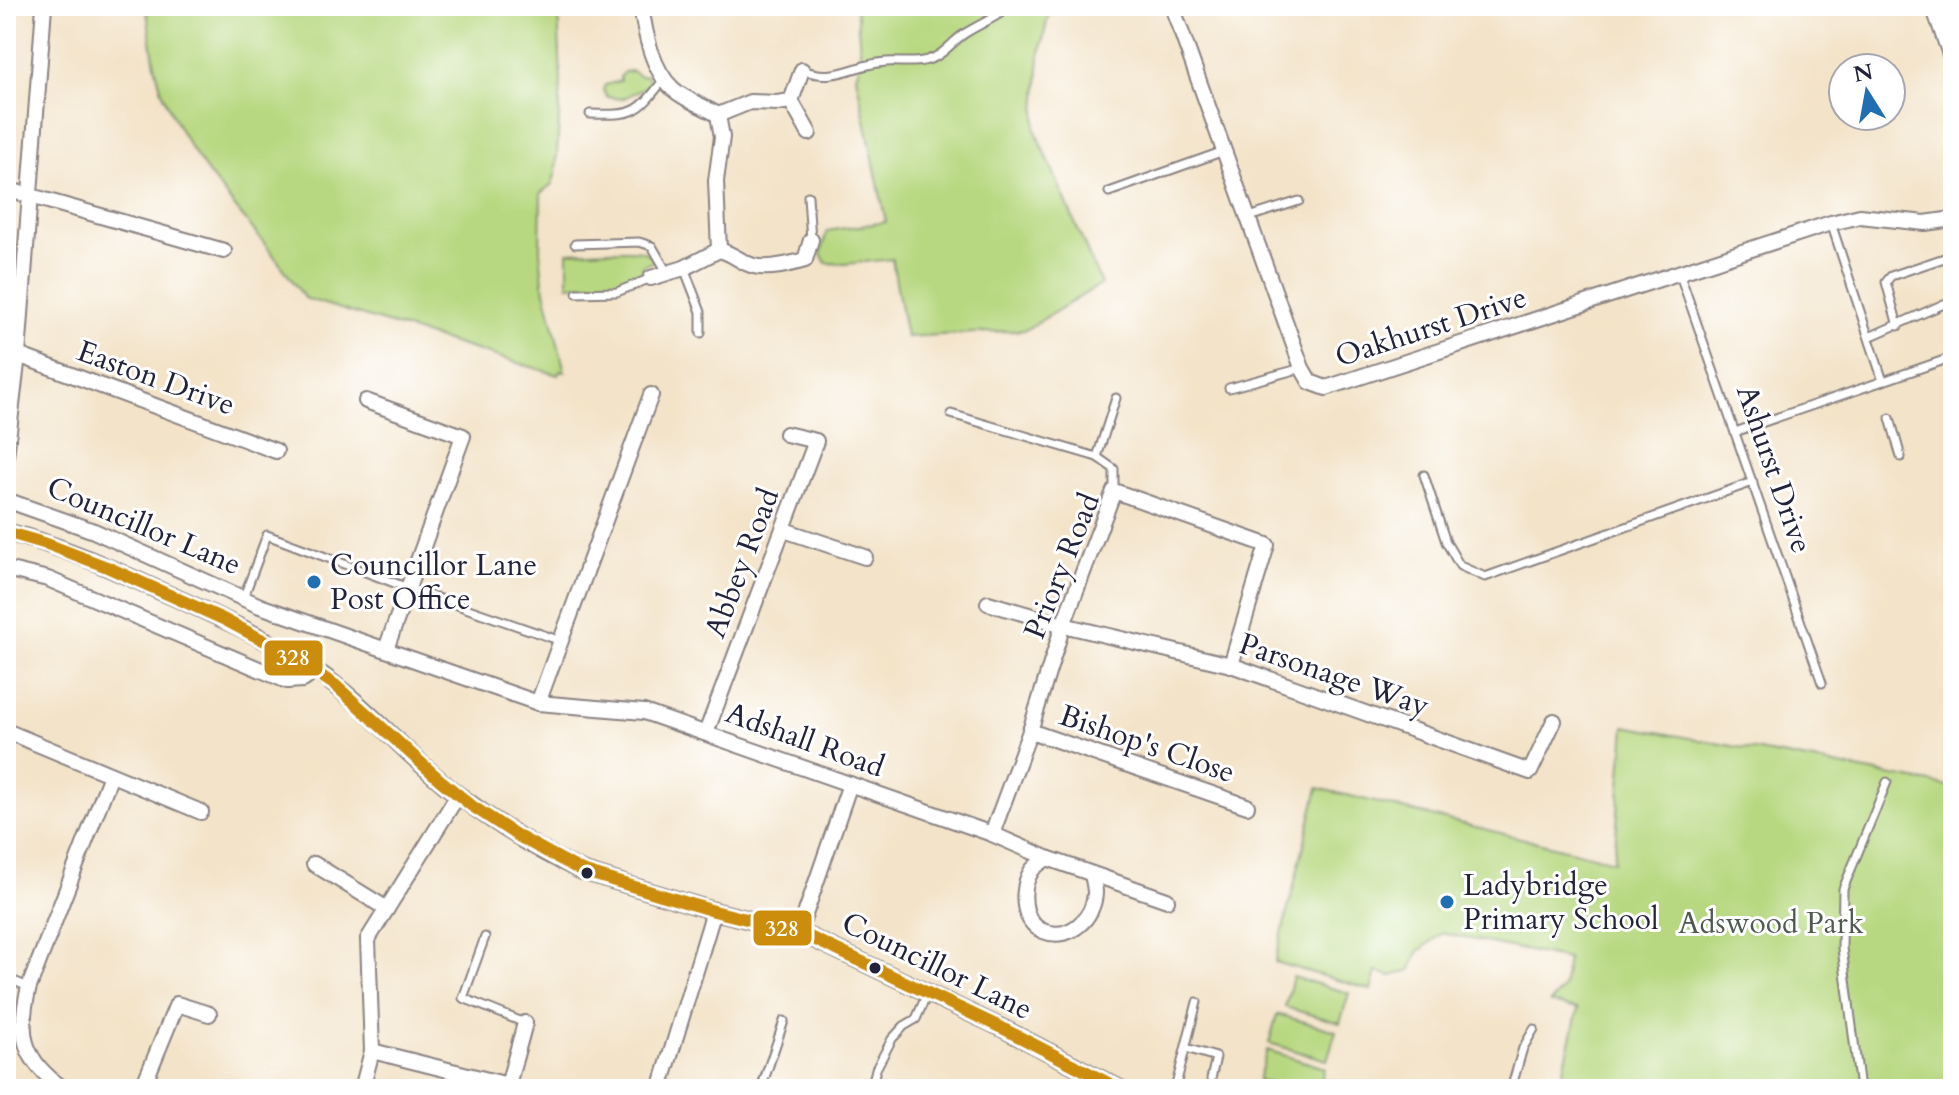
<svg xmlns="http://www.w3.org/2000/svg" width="1959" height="1095" viewBox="0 0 1959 1095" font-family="Cardo,serif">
  <rect width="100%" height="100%" fill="#fff"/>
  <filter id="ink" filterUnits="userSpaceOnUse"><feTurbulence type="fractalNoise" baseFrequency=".0125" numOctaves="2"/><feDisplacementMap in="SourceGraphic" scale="16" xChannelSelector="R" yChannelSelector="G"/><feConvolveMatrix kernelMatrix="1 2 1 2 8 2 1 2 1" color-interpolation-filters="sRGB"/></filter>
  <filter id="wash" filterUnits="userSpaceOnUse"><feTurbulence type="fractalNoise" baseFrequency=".006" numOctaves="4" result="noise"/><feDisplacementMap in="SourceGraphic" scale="32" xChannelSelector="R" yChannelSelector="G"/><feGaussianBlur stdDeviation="1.8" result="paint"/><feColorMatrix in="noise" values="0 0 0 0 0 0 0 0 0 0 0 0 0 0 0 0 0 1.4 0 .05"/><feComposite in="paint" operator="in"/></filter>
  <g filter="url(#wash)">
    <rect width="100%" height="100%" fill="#f3e3c8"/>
    <g fill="#b7d880" stroke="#6c7d5e" stroke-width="2">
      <path d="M 146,6 L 558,6 L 561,82 L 556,172 L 552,184 L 541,193 L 540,251 L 543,283 L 565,372 L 560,371 L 558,375 L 304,298 C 261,229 194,173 164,96 C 153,68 151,36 146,6 Z"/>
      <path d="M 856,6 L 1056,6 L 1048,17 L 1040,53 L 1035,129 L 1101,284 L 1025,330 L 906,337 L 892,259 L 845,264 L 826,263 L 821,254 L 827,231 L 886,222 L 856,76 L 861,60 Z"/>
      <path d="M 632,71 L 640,76 L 647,75 L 650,85 L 622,99 L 607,97 L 603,90 L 605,85 L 620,81 L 620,77 L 624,72 Z"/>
      <path d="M 610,250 C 626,251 646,246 655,261 L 642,266 L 644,275 L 619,282 L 568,285 L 568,252 Z"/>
      <path d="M 1625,726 L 1953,787 L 1953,1089 L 1559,1089 L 1578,1009 L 1550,1003 L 1563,988 L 1568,959 L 1442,933 L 1418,952 L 1410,971 L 1391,976 L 1376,972 L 1371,990 L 1275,962 L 1318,788 L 1614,861 Z"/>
      <path d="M 1293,977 L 1349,993 L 1340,1023 L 1285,1007 Z"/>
      <path d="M 1277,1014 L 1336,1031 L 1327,1060 L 1269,1043 Z"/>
      <path d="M 1267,1050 L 1325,1068 L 1319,1089 L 1288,1089 L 1258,1080 Z"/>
    </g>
  </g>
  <g filter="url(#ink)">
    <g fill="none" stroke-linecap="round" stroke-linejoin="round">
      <g stroke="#8a8282" stroke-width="11">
        <g id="service">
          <path d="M 802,70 C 837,83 853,64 886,62 C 902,61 919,65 935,57 C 946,52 953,41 964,34 C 979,24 996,18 1011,6"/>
          <path d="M 590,114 C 634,115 637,115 664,79"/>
          <path d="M 1109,192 L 1224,151"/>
          <path d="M 808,196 L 811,240"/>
          <path d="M 1249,217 L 1299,201"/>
          <path d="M 1831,223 L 1883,381"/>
          <path d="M 575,244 L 639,242 L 652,246 L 668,274"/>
          <path d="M 684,268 L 701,312 L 701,333"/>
          <path d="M 1679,272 L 1822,683"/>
          <path d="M 577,293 L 617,292 L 651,278"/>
          <path d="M 1898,326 L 1886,282 L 1891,276 L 1953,255"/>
          <path d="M 1869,337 L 1953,300"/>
          <path d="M 1229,388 L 1302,368"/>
          <path d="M 951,414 L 1097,457"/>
          <path d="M 1890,418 L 1901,457"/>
          <path d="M 1735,432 L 1953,357"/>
          <path d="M 1424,475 L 1446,542 L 1460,566 L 1485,577 L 1753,482"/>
          <path d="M 1114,491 L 1114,469 L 1097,457 L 1116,398"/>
          <path d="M 243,599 L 267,535 L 408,588 L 561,641"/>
          <path d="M 485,937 L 463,998 L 525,1023"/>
          <path d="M 6,978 L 29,987"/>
          <path d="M 1186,1048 L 1216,1057 L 1211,1079"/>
          <path d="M 761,1089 L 784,1021"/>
          <path d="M 871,1089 L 876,1069 L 892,1039 L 904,1026 L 916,1019 L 927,994"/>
          <path d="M 1175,1089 L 1197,1002"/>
          <path d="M 1511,1089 L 1523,1048 L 1534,1029"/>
          <path d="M 1860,1089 L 1842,948 L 1843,889 L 1887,782"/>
        </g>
      </g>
      <g stroke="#8a8282" stroke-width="18">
        <g id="minor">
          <path d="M 641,6 C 645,33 652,70 673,89 C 685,100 704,106 718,115 L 722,137 L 716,181 L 719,250 L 684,268 L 651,278"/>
          <path d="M 1172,6 L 1302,368 L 1310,382 L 1326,388 L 1831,223 L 1860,216 L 1925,223 L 1953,219"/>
          <path d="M 791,101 L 809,133"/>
          <path d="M 718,115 L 750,102 L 777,103 L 791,101 L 802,70"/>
          <path d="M 6,189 L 224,251"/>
          <path d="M 719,250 C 733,253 741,263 754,266 C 769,270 791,264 805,260 L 811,240"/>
          <path d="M 18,355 L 276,451"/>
          <path d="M 366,401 L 463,436 L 386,649"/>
          <path d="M 6,456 L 18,355 L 44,6"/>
          <path d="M 6,500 L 94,531 L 260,606 L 538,703 L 644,712 L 992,834 L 1047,858 L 1167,900"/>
          <path d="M 784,530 L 865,557"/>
          <path d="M 6,569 L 48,579 L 287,681 L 303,680 L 316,671"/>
          <path d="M 988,603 L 1063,625 L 1231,665 L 1530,772 L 1554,721"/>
          <path d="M 538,703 L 651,395"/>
          <path d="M 6,731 L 201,812"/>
          <path d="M 1030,731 L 1247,806"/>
          <path d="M 706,733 L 816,441 L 786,434"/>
          <path d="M 992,834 L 1030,731 L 1063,625 L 1114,491 L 1267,545 L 1231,665"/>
          <path d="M 1047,858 C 1043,861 1035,866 1032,870 C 1020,888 1021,922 1043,931 C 1069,942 1094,918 1095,893 C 1095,887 1093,880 1092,874"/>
          <path d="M 314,864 L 387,909"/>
          <path d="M 799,932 L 850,784"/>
          <path d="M 372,1051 L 508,1085 L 525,1023"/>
          <path d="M 64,1089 C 23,1061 17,1034 29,987 L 111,775"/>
          <path d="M 142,1089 L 177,1004 L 209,1014"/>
          <path d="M 362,1089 L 372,1051 L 368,939 L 458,795"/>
          <path d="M 660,1089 L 714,911"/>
        </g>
      </g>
      <g stroke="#8a8282" stroke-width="20">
        <g id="tertiary">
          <path d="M 1934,6 L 1953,60"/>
          <path d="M 6,532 C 61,545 114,570 165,593 C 217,616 269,639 316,671 C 368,707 408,757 458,795 C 496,824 539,850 582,871 L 714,911 L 799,932 L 1004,1029 L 1120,1089"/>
        </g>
      </g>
      <use href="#service" stroke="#fff" stroke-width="7"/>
      <use href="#minor" stroke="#fff" stroke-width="14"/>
      <use href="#tertiary" stroke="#fff" stroke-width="16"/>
      <g stroke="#fff" stroke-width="18">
        <path id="bus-1" d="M 6,532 L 47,544 L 107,567 L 223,619 L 280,649 L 335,685 L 440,780 L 472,806 L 518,836 L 582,871 L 714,911 L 799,932 L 1004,1029 L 1120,1089"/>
      </g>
      <use href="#bus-1" stroke="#cc8c0c" stroke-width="12"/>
    </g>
  </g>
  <g fill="#1f6fb2" stroke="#fff" stroke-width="3">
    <circle cx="314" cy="582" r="8"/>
    <circle cx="1447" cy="902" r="8"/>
  </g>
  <g fill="#22223b" stroke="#fff" stroke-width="3">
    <circle cx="587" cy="873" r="7"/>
    <circle cx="875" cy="968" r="7"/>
  </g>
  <g text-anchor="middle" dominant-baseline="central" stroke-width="6" stroke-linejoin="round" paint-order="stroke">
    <g font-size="30" fill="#22223b" stroke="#fff">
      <text transform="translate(1431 327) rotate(-18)">Oakhurst Drive</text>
      <text transform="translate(156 378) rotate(20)">Easton Drive</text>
      <text transform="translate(1774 469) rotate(71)">Ashurst Drive</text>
      <text transform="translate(144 526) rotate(23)">Councillor Lane</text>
      <text transform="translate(742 563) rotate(-69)">Abbey Road</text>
      <text transform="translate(1062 566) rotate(-68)">Priory Road</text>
      <text transform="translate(1334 675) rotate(19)">Parsonage Way</text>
      <text transform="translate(805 740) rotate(20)">Adshall Road</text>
      <text transform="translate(1147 744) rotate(19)">Bishop's Close</text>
      <text transform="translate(937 966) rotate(26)">Councillor Lane</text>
    </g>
    <g font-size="30" fill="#22223b" stroke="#fff" text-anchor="start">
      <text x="330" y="565">Councillor Lane<tspan x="330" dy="34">Post Office</tspan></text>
      <text x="1463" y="885">Ladybridge<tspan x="1463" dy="34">Primary School</tspan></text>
    </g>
    <g font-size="30" fill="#4f5950" stroke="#fff">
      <text x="1771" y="923">Adswood Park</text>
    </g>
  </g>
  <g stroke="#fff" stroke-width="3">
    <rect x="263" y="639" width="61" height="38" rx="8" fill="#cc8c0c"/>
    <rect x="752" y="909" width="61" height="38" rx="8" fill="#cc8c0c"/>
  </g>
  <g font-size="22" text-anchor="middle" font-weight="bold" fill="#fff">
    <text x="293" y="665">328</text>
    <text x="782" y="936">328</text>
  </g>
  <rect width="1959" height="1095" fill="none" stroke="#fff" stroke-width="32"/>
  <g transform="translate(1867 92) rotate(349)"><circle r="38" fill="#ffffff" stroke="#a7a7b1" stroke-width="2"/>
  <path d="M0-6L14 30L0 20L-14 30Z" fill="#1f6fb2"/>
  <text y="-12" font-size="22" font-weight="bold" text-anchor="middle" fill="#22223b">N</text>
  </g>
</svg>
